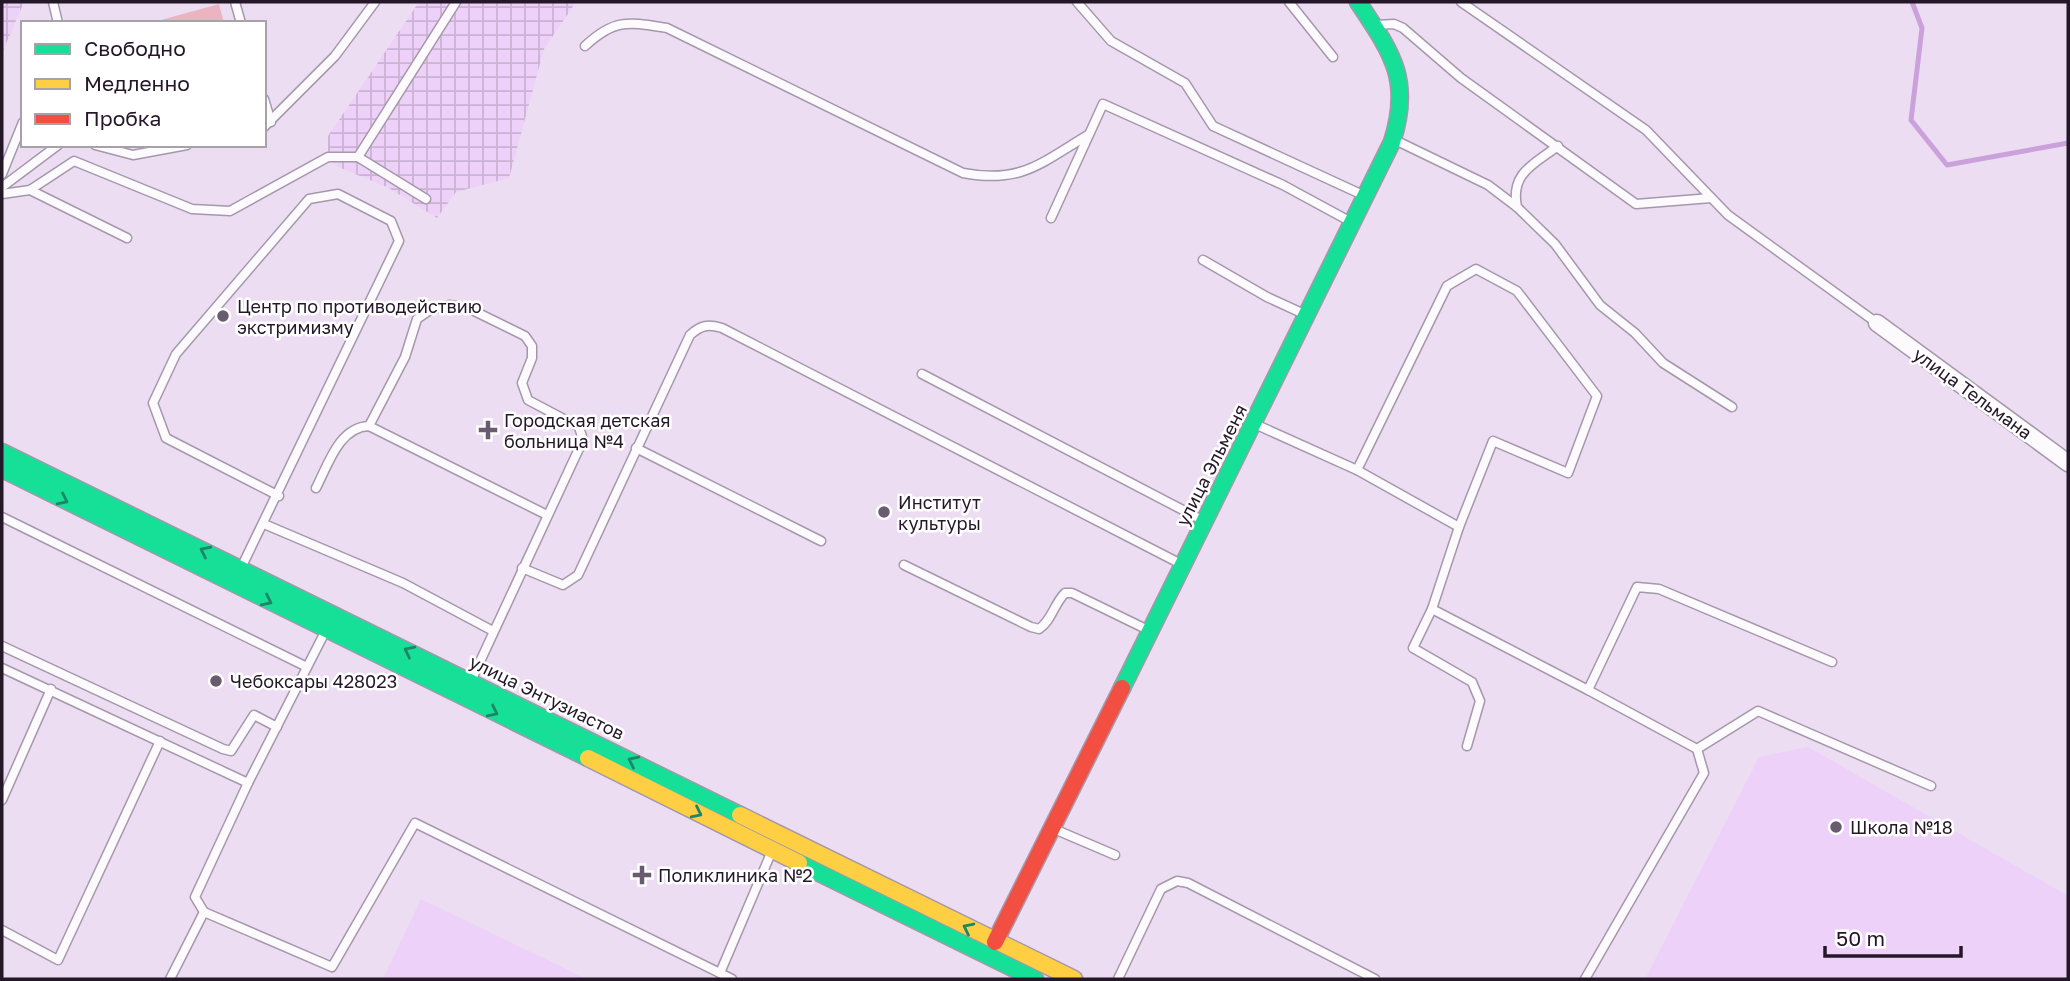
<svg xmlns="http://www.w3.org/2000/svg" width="2070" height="981" viewBox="0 0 2070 981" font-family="'Golos Text',sans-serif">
  <defs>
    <pattern id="industrial-grid" width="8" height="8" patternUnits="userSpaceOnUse" patternTransform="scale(1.75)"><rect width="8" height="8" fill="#edd1f8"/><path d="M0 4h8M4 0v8" fill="none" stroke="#cbb3d5"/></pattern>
  </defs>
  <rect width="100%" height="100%" fill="#ecddf3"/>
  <g fill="#edd1f8">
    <path d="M 1808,747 L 2068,896 L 2068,979 L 1645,979 L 1759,757 Z"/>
    <path d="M 421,899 L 587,979 L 383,979 Z"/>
  </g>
  <g fill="url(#industrial-grid)">
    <path d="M 2,2 L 24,2 L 2,53 Z"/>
    <path d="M 419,2 L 576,2 L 544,49 L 509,178 L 456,192 L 437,218 L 387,187 L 338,167 L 328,157 L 328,136 Z"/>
  </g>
  <path fill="#eab4c0" d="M 219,4 L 224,23 L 154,23 L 154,22 Z"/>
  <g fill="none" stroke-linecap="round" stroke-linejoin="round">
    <path stroke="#cba1db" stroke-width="5" d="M 1912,2 L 1922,28 L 1911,120 L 1947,165 L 2068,143"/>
    <g stroke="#a498aa" stroke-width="11">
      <g id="lane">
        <path d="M 53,2 L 58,23"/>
        <path d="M 235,2 L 241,23"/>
        <path d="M 1077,2 L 1111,41 L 1185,83 L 1213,126 L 1365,196"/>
        <path d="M 1289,2 L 1333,57"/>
        <path d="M 1461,2 L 1646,130 L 1728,215 L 1877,323"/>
        <path d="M 1376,25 L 1394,24 L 1403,28 L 1461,78 L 1636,204 L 1711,198"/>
        <path d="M 585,46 C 615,18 629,22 667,28 L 963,173 C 1021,184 1041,163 1088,135"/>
        <path d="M 264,99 L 271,122"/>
        <path d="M 264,127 L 335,56 L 375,2"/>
        <path d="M 1395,140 L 1488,185 L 1517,207 L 1555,244 L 1600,305 L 1635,333 L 1663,363 L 1732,407"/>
        <path d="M 95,145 L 133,155 L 187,145"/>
        <path d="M 358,157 L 426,199"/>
        <path d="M 2,174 L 23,122"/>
        <path d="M 2,187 L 58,145"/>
        <path d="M 30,190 L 127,238"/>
        <path d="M 2,194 L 30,190 L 74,161 L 192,209 L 230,211 L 328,157 L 358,157 L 456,2"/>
        <path d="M 1517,207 C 1510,173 1534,164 1558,146"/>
        <path d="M 1051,218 L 1103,104 L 1283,185 L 1353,223"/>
        <path d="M 1203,260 L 1267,297 L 1304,314"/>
        <path d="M 922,374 L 1202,520"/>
        <path d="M 1257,425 L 1357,470 L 1459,527"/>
        <path d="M 369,426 L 405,357 L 417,319 L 430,310 L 449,305 L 468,308 L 525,336 L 532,346 L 532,358 L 522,383 L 528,400 L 579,427 L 583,440 L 471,681"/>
        <path d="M 636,448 L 821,541"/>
        <path d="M 1357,470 L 1447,286 L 1476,269 L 1517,291 L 1597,396 L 1568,473 L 1493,441 L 1459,527 L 1432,609 L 1588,690"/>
        <path d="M 316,488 C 328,465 339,427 369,426 L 547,515"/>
        <path d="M 2,517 L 307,667"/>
        <path d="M 264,524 L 403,583 L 493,631"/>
        <path d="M 904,565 L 1031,627 L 1039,629 C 1052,620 1054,604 1065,593 L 1072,593 L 1148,630"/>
        <path d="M 242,566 L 399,241 L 391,221 L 338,194 L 309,199 L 176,354 L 153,403 L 166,438 L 279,496"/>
        <path d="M 522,568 L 563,585 L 578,575 L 690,335 C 701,325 708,324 722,328 L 1181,564"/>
        <path d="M 1432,609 L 1413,648 L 1472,682 L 1480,701 L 1467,746"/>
        <path d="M 2,646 L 223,749 L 231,751 L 254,715 L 277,727"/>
        <path d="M 2,668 L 248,783 L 325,632"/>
        <path d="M 1697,749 L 1758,711 L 1931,786"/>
        <path d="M 248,783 L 195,897 L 204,912 L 332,967 L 415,823 L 732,979"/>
        <path d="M 2,800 L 51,689"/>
        <path d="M 1054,829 L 1115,855"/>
        <path d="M 2,930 L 58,960 L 160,741"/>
        <path d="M 720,973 L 771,853"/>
        <path d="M 170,979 L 204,912"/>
        <path d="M 1118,979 L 1161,889 L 1177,881 L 1188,883 L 1375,979"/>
        <path d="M 1585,979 L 1704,773 L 1697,749 L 1588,690 L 1637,587 L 1659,589 L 1832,662"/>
      </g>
    </g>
    <g stroke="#a498aa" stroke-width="19">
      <path id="street" d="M 1877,323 L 2068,463"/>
    </g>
    <g stroke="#a498aa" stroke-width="19">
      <g id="fast">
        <path d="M 2,452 L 740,815"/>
        <path d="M 2,469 L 588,758"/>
        <path d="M 1122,688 L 1392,142 C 1412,80 1392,53 1358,2"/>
        <path d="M 799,863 L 1035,979"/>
      </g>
    </g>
    <g stroke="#a498aa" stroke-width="19">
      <g id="slow">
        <path d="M 588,758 L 799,863"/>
        <path d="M 740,815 L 1074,979"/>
      </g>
    </g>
    <g stroke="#a498aa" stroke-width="19">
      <path id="jam" d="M 995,942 L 1122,688"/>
    </g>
    <use href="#lane" stroke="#fcfafd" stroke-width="8"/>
    <use href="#street" stroke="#fcfafd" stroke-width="16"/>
    <use href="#fast" stroke="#16e098" stroke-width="16"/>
    <use href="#slow" stroke="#ffcf43" stroke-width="16"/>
    <use href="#jam" stroke="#f24e42" stroke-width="16"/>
  </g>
  <defs><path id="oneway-chevron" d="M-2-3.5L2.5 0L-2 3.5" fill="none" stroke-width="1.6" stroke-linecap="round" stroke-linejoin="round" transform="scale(1.75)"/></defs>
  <g stroke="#1c8666">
    <use href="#oneway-chevron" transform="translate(63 500) rotate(26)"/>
    <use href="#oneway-chevron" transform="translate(205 551) rotate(-154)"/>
    <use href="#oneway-chevron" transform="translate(267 601) rotate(26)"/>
    <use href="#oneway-chevron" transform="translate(409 651) rotate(-154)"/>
    <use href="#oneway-chevron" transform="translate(493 712) rotate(26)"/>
    <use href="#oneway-chevron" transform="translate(633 761) rotate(-154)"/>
    <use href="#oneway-chevron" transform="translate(697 813) rotate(26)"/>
    <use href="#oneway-chevron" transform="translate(968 928) rotate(-154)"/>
  </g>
  <g fill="#6a5c6f" stroke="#fff" stroke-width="2.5">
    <circle cx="223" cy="316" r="7"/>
    <path d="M484.5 419.5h7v7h7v7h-7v7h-7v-7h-7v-7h7z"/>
    <circle cx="884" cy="512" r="7"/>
    <circle cx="216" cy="681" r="7"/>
    <circle cx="1836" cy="827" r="7"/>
    <path d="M638.5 864.5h7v7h7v7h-7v7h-7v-7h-7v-7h7z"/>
  </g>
  <g text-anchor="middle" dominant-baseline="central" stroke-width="5" stroke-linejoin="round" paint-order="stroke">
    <g font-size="18" fill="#241728" stroke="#fff" text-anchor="start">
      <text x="237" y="306">Центр по противодействию<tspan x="237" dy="21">экстримизму</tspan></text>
      <text x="504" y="420">Городская детская<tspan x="504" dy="21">больница №4</tspan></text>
      <text x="898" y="502">Институт<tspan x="898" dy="21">культуры</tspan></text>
      <text x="230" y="681">Чебоксары 428023</text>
      <text x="1850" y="827">Школа №18</text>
      <text x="658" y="875">Поликлиника №2</text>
    </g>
    <g font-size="18" fill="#241728" stroke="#fff">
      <text transform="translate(1973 393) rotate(36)">улица Тельмана</text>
      <text transform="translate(1211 465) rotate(-63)">улица Эльменя</text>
      <text transform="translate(547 697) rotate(26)">улица Энтузиастов</text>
    </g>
  </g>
  <rect width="2070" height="981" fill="none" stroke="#241728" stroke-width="7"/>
  <rect x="21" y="21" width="245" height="126" fill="#ffffff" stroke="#a7a2a9" stroke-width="2"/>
  <rect x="35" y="44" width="35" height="10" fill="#16e098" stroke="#a7a2a9" stroke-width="2"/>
  <text x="84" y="56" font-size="21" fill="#241728">Свободно</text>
  <rect x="35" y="79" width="35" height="10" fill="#ffcf43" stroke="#a7a2a9" stroke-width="2"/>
  <text x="84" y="91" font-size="21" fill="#241728">Медленно</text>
  <rect x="35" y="114" width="35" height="10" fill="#f24e42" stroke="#a7a2a9" stroke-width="2"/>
  <text x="84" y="126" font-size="21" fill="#241728">Пробка</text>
  <path d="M1825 946v10h136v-10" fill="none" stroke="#241728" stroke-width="3.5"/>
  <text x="1836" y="946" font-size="21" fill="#241728" stroke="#ffffff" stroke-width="5" paint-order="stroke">50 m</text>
</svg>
